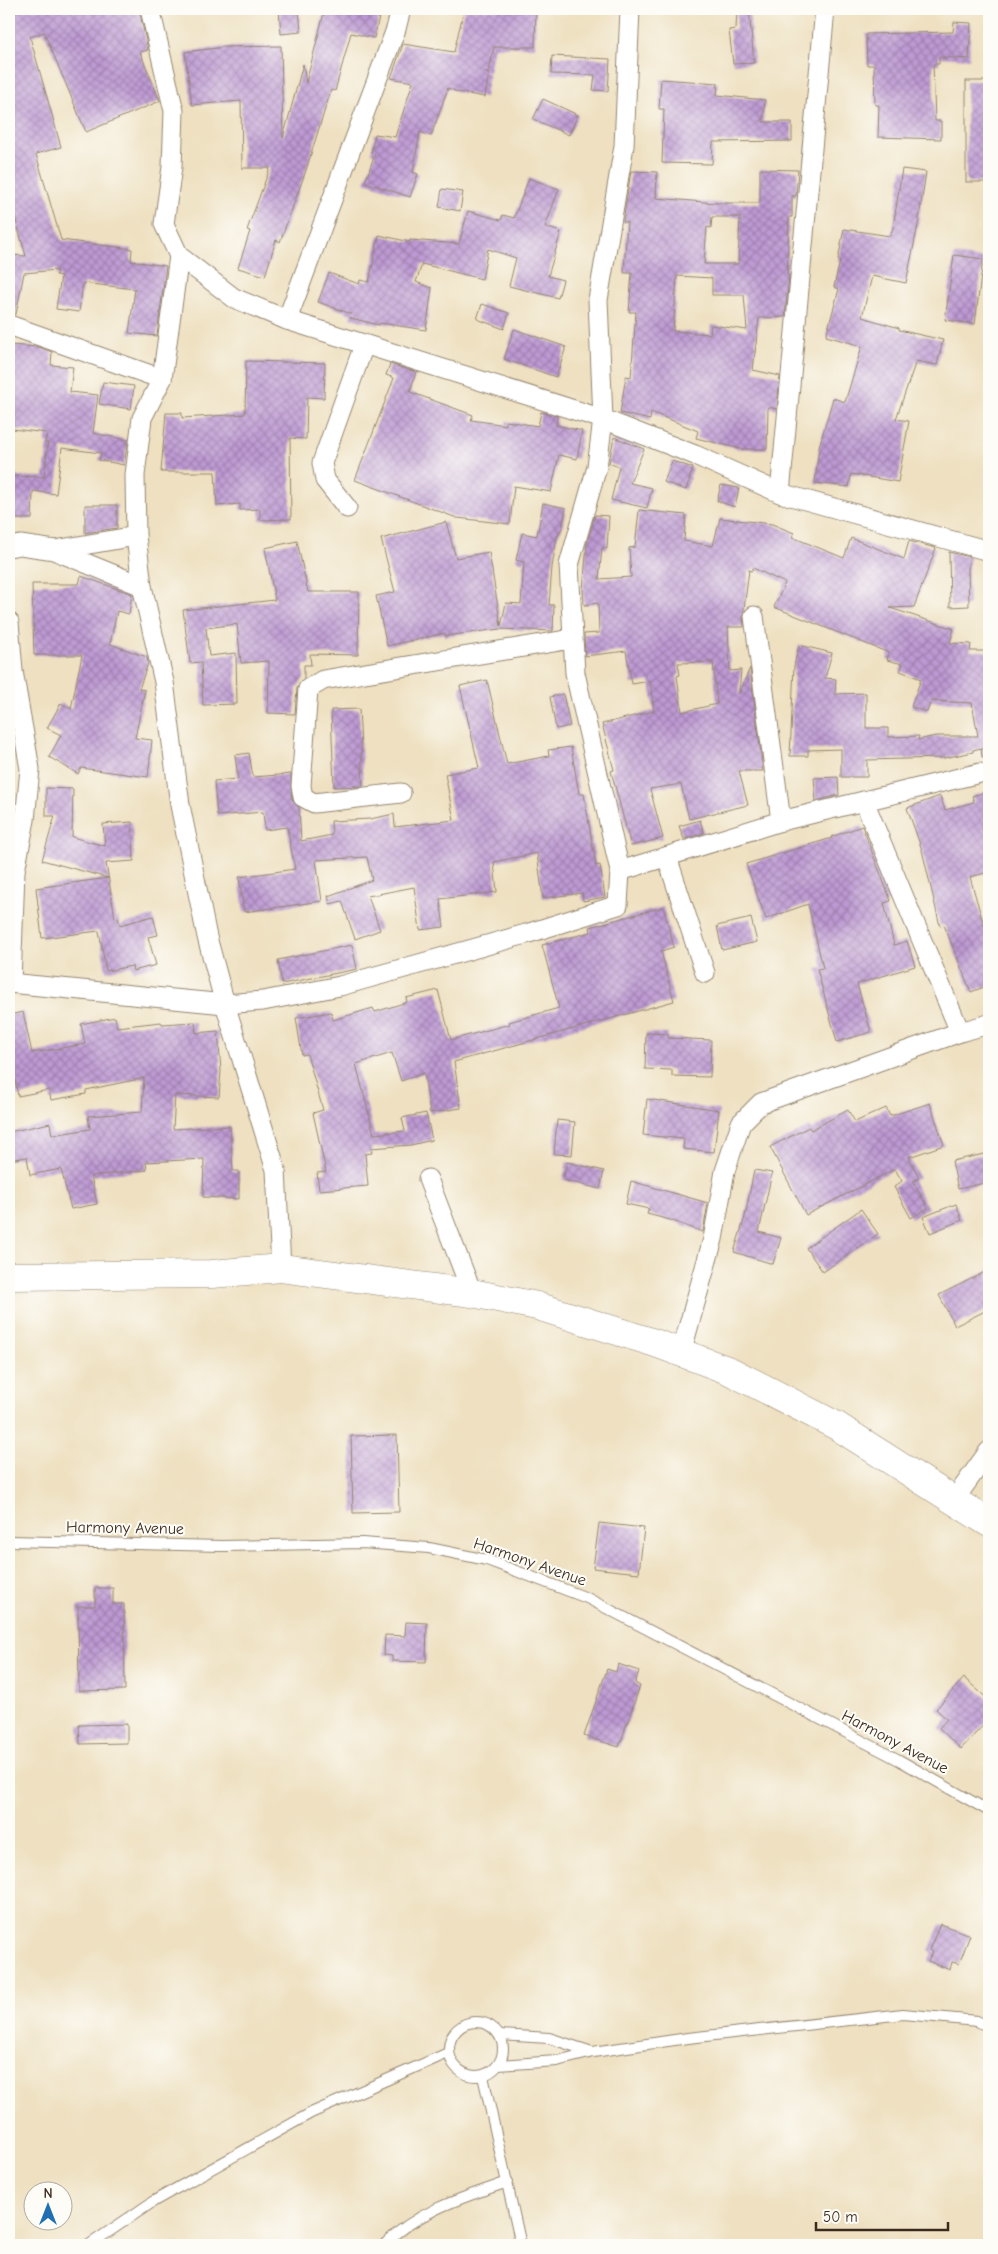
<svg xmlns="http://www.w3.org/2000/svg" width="998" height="2254" viewBox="0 0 998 2254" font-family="'Comic Neue',sans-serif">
  <defs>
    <pattern id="building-cross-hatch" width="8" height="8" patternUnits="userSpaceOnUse" patternTransform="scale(1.25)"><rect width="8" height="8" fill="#be9ad4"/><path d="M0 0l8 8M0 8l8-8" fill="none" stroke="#9c7eab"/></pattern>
  </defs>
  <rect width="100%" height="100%" fill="#fdfcf7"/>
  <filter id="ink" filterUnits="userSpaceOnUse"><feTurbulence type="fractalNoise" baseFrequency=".02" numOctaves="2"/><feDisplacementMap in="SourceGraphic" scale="10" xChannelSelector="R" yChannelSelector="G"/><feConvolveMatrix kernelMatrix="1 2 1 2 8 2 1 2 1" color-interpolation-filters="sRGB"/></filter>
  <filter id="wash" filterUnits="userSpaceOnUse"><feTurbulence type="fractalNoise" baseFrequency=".0096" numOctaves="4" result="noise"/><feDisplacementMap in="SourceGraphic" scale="20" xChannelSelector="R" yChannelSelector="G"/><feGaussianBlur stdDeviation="1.12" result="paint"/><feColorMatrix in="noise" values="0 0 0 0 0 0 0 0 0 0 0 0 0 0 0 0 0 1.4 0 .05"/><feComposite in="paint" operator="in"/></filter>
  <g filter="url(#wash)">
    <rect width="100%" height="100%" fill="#eee0c0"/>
    <g id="blocks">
      <g fill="url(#building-cross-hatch)" fill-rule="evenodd">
        <path d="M 9,9 L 139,9 L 148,50 L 140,52 L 160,101 L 86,132 L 44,32 L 30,37 L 61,147 L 36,154 L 61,240 L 132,249 L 131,261 L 166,266 L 157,336 L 129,333 L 135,289 L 83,283 L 79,312 L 56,309 L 61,276 L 56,275 L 57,270 L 24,273 L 16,314 L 9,314 L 9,255 L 26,256 L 9,196 Z"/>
        <path d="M 279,9 L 299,9 L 301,32 L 281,34 Z"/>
        <path d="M 325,9 L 381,9 L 374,38 L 351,33 L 335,91 L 331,90 L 305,173 L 280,242 L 276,240 L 265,276 L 238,268 L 250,231 L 247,230 L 270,168 L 242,168 L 241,101 L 192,105 L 185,52 L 225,47 L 281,46 L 283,138 L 303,64 L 306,83 Z"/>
        <path d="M 464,9 L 536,9 L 535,47 L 494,47 L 489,72 L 484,72 L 489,74 L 485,97 L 457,92 L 448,88 L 431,136 L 420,132 L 413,172 L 418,174 L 410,197 L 365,182 L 375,154 L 371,153 L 375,134 L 395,137 L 413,82 L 391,78 L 403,44 L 454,52 Z"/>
        <path d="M 737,9 L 749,9 L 754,63 L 733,64 L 729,30 L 736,29 Z"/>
        <path d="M 954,22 L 971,23 L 969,59 L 939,57 L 939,64 L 933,64 L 935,121 L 941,121 L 941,139 L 878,137 L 879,105 L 875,105 L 874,65 L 867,65 L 866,34 L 953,32 Z"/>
        <path d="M 552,56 L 610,59 L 608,91 L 593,90 L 595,75 L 551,74 Z"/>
        <path d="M 661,79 L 718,83 L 717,95 L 765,100 L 763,122 L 792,122 L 792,141 L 713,142 L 712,164 L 662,163 L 664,109 L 659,109 Z"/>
        <rect x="966" y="81" width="23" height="101"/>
        <path d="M 543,99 L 578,115 L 569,135 L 533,119 Z"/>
        <path d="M 760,169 L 798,170 L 796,196 L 792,196 L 792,217 L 789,217 L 787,275 L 789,275 L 785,317 L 759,318 L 753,370 L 780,376 L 777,409 L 768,407 L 767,449 L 741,449 L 696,438 L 698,431 L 651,412 L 650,420 L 620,413 L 626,376 L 631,377 L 636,312 L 629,312 L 632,273 L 624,273 L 627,222 L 623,222 L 631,171 L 657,172 L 656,198 L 716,203 L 760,203 ZM 712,217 L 740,217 L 738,264 L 704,264 L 707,227 L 711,228 ZM 677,276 L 712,278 L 712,295 L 744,295 L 747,330 L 711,325 L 710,334 L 673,331 Z"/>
        <path d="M 902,169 L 926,172 L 918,225 L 906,283 L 872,276 L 862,317 L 899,328 L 899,330 L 943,340 L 937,365 L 916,361 L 896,419 L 909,421 L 898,482 L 851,474 L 849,487 L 815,483 L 819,447 L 833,398 L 845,402 L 862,346 L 826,336 L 839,289 L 834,287 L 840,261 L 838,260 L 844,229 L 890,236 L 893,228 Z"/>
        <path d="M 529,178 L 559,189 L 545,227 L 561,232 L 548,276 L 563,280 L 558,298 L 509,286 L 516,258 L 488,249 L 482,279 L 422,264 L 416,282 L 432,288 L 426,330 L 380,323 L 379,325 L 350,318 L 351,314 L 318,302 L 329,273 L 359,284 L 360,280 L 369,282 L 379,235 L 410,242 L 410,240 L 459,244 L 468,211 L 501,220 L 503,215 L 514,218 Z"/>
        <path d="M 442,189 L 463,192 L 460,211 L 439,207 Z"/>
        <path d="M 954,255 L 983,259 L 975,324 L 945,320 Z"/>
        <path d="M 482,304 L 509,313 L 504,329 L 477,319 Z"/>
        <path d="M 514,329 L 566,347 L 556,377 L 504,359 Z"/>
        <path d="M 9,345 L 39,347 L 52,352 L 51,365 L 73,367 L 70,392 L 98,395 L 93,433 L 128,440 L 124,465 L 99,460 L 101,453 L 62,448 L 56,494 L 33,491 L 32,519 L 9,519 L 9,476 L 44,477 L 48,443 L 45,443 L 47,433 L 12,429 L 13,422 L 9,421 Z"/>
        <path d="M 246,361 L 325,363 L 324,398 L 307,397 L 306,439 L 290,438 L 291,519 L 260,520 L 260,509 L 240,510 L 240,504 L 217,506 L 215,472 L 161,472 L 166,413 L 182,413 L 182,418 L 245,414 Z"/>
        <path d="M 390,364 L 416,372 L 410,392 L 473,415 L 471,420 L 506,425 L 506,421 L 538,426 L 541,412 L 557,416 L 556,425 L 582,431 L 577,459 L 559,455 L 551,492 L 514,486 L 510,524 L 457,518 L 355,480 L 394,378 L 386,375 Z"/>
        <path d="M 103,382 L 134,386 L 131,409 L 99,404 Z"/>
        <path d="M 614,437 L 644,449 L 630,483 L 652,488 L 647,508 L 611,500 L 619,467 L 609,463 Z"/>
        <path d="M 672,461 L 693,468 L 686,490 L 664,482 Z"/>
        <path d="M 721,485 L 739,488 L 735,507 L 717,501 Z"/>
        <path d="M 543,503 L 566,508 L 562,528 L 557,537 L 552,567 L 549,605 L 554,605 L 553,631 L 500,629 L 445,636 L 445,633 L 387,646 L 376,596 L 395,592 L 381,539 L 446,522 L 456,558 L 489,552 L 501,626 L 506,603 L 521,604 L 524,562 L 516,560 L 522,533 L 537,536 Z"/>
        <path d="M 85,505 L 117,505 L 117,528 L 85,533 Z"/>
        <path d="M 639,510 L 686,515 L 684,541 L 713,546 L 720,518 L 772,524 L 794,533 L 792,537 L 844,558 L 851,538 L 904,559 L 909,541 L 936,548 L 914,607 L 890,608 L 954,629 L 950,643 L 971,644 L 970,651 L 989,651 L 989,756 L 982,757 L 981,748 L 973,750 L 973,752 L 944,758 L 867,760 L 867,777 L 841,777 L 841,749 L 808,750 L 808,756 L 790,756 L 794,666 L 799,645 L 832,653 L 825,678 L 836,679 L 835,694 L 866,693 L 866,728 L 888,728 L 888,737 L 919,736 L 918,740 L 936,736 L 978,736 L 972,703 L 931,701 L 927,712 L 911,707 L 921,679 L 900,671 L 903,664 L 887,660 L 889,653 L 774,607 L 785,583 L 753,568 L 752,571 L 749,570 L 743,617 L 744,627 L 728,627 L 730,671 L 741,670 L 739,694 L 750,668 L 763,771 L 739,771 L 748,805 L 689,819 L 681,784 L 650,789 L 663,838 L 631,846 L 611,771 L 614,770 L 602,724 L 654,711 L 650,681 L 632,684 L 626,651 L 585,656 L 584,634 L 599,633 L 598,603 L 584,605 L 583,590 L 587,544 L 595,515 L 609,516 L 607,549 L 602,548 L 599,579 L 631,577 L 629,548 L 635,547 ZM 713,662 L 717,704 L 682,712 L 677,676 L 680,675 L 678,663 Z"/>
        <path d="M 297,541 L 308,592 L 359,592 L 358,655 L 310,654 L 311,665 L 304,665 L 304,678 L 297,688 L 295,714 L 268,713 L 269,661 L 241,663 L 237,624 L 206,628 L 209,656 L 236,653 L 237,704 L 203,705 L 201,662 L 190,663 L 183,610 L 275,600 L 265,548 Z"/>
        <path d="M 949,552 L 970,557 L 968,569 L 969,606 L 950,607 Z"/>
        <path d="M 81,576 L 132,594 L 129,614 L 117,611 L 110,644 L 147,657 L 148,663 L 139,689 L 145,690 L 135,738 L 152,740 L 148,777 L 81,768 L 78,774 L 49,757 L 61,735 L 47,728 L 61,703 L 71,709 L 82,655 L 34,655 L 32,584 L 79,584 Z"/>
        <path d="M 487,680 L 507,764 L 549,756 L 548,750 L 571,747 L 579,794 L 584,794 L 596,866 L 600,865 L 605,897 L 583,901 L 582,893 L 543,898 L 537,853 L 494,862 L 497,892 L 440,899 L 444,927 L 420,930 L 414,887 L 368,896 L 380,930 L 355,939 L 342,901 L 330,904 L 328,896 L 372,880 L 367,857 L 316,860 L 322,901 L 244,912 L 239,877 L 295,869 L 287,827 L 265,830 L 263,812 L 217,816 L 214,781 L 238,779 L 235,755 L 249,753 L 253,777 L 291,774 L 292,799 L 299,808 L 301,841 L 332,835 L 331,821 L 370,819 L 394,814 L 395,827 L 454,820 L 445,774 L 479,768 L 460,686 Z"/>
        <path d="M 563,694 L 570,726 L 556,729 L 550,697 Z"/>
        <path d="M 359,709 L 363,786 L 334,787 L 331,710 Z"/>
        <path d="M 838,777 L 839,795 L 816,801 L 814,778 Z"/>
        <path d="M 46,788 L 73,789 L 72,837 L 105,846 L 103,824 L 132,822 L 134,861 L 106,863 L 115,918 L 118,917 L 120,925 L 153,916 L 158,935 L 148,937 L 156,965 L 133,971 L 132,966 L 106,971 L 99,931 L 42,938 L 36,888 L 108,878 L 42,860 L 55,816 L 46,816 Z"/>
        <path d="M 989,791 L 989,872 L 970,877 L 984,926 L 989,924 L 989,985 L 971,992 L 944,925 L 940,926 L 922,850 L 907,808 L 940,796 L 945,810 L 974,802 L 972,796 Z"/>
        <path d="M 700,820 L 704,833 L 684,839 L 679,826 Z"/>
        <path d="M 862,826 L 891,901 L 884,903 L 894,945 L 907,941 L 915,966 L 857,984 L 871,1032 L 837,1042 L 817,969 L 823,968 L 808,904 L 766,919 L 746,864 L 832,838 L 831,837 Z"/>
        <path d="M 663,907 L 674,947 L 661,951 L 674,1001 L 454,1062 L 461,1108 L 430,1113 L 424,1073 L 401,1081 L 392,1053 L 356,1064 L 374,1134 L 405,1131 L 402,1118 L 426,1113 L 432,1140 L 411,1145 L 371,1148 L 372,1153 L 365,1154 L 368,1186 L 319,1190 L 317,1173 L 326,1172 L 313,1113 L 323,1110 L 307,1054 L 302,1055 L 296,1018 L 331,1012 L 333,1020 L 373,1008 L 375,1012 L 407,1002 L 406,998 L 438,990 L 451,1040 L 510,1024 L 509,1022 L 559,1008 L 542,945 L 591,932 L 590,927 Z"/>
        <path d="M 751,918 L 757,942 L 722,950 L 717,926 Z"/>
        <path d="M 352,945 L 357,969 L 282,984 L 278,960 Z"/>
        <path d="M 23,1012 L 32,1053 L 85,1044 L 81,1024 L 115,1017 L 117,1027 L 161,1022 L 162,1024 L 195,1022 L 196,1033 L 218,1031 L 221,1071 L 219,1097 L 175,1095 L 173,1129 L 230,1126 L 233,1171 L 239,1171 L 239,1199 L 203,1197 L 204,1159 L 146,1162 L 147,1170 L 91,1176 L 97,1204 L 71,1209 L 61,1169 L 30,1175 L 27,1157 L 9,1160 L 9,1132 L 50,1123 L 52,1135 L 90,1129 L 88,1116 L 142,1112 L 144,1078 L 86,1090 L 86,1094 L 51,1100 L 49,1090 L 18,1096 L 9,1048 L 9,1015 Z"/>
        <path d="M 646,1033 L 668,1034 L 668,1038 L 711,1040 L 710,1077 L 672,1076 L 672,1070 L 645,1069 Z"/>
        <path d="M 647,1099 L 719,1110 L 714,1152 L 683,1149 L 684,1139 L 643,1135 Z"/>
        <path d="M 930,1103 L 944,1145 L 909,1157 L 919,1178 L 913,1181 L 928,1208 L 911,1218 L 894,1187 L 902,1181 L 895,1169 L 806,1215 L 770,1147 L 809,1127 L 811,1130 L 848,1110 L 855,1122 L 886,1108 L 890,1116 Z"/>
        <path d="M 557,1120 L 575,1122 L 572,1155 L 554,1154 Z"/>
        <path d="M 989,1153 L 989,1182 L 958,1189 L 952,1161 Z"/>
        <path d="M 567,1162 L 604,1171 L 600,1189 L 563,1180 Z"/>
        <path d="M 754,1170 L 772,1173 L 759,1232 L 781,1238 L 773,1264 L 734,1252 L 745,1217 Z"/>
        <path d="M 631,1181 L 708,1203 L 703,1232 L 670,1220 L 647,1214 L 649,1209 L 626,1204 Z"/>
        <path d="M 956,1204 L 962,1220 L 930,1233 L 923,1217 Z"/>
        <path d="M 861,1209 L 878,1234 L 823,1272 L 806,1248 Z"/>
        <path d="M 989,1270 L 989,1309 L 955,1326 L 939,1295 Z"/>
        <path d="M 397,1435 L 399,1512 L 353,1513 L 351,1436 Z"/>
        <path d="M 599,1523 L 644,1528 L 639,1573 L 593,1568 Z"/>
        <path d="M 95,1588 L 113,1588 L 113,1604 L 124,1604 L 125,1690 L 79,1691 L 78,1606 L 95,1606 Z"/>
        <path d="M 406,1622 L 427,1623 L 426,1662 L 392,1661 L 392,1656 L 384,1655 L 385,1635 L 405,1636 Z"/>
        <path d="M 618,1664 L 639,1671 L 635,1683 L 640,1686 L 619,1747 L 584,1736 L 607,1669 L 616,1672 Z"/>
        <path d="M 964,1678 L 989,1700 L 989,1719 L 961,1749 L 939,1728 L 947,1719 L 936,1709 Z"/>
        <path d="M 127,1724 L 127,1743 L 80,1744 L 79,1725 Z"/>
        <path d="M 940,1924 L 970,1935 L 959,1964 L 952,1962 L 950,1970 L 928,1961 L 932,1952 L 929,1950 Z"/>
      </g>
    </g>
  </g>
  <g filter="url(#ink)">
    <use href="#blocks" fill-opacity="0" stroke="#94856f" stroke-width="1"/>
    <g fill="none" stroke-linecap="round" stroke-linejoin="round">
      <g stroke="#94856f" stroke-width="12">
        <g id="lane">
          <path d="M 9,1541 L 222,1546 L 362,1543 L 429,1548 L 487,1560 L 587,1598 L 899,1760 L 989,1811"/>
          <circle cx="476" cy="2049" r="27"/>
          <path d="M 500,2035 L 549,2038 L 592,2052"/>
          <path d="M 499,2065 L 557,2061 L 593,2052 L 688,2038 L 903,2014 L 977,2021 L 989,2027"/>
          <path d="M 483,2076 L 521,2245"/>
          <path d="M 89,2245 L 154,2201 L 311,2113 L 448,2053"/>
          <path d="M 384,2245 C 417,2211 464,2197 508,2182"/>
        </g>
      </g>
      <g stroke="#94856f" stroke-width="21">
        <g id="street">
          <path d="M 150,9 L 174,111 L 172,167 L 164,224 L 179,256 L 234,298 L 287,320 L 603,419 L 695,455 L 780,493 L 989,551"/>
          <path d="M 179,256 L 162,379 L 142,418 L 135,475 L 136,536 L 142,586 L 164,682 L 180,805 L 207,937 L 225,1004 L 276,1170 L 281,1268"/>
          <path d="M 287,320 L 396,29 L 401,9"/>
          <path d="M 9,325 L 162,379"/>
          <path d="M 780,493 L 825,9"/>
          <path d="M 347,508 L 325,480 L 322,463 L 364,345"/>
          <path d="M 9,547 L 20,545 L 55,550 L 136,536"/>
          <path d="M 56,551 L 142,586"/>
          <path d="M 754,616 L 781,821"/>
          <path d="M 9,622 L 13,671 L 30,769 L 25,820 L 15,871 L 11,983"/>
          <path d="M 401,793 L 314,803 L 303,797 L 301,786 L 308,689 L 323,680 L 572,639"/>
          <path d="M 864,801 L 960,1032"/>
          <path d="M 667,857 L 705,973"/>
          <path d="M 620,871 L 781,821 L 980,773"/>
          <path d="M 9,983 L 225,1004 L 263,1001 L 340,986 L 526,934 L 618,905 L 620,871 L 575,673 L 569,565 L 597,467 L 603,419 L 598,300 L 624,146 L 630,9"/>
          <path d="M 428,1179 L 472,1293"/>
          <path d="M 681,1353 L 713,1239 L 725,1171 L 741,1123 L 761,1103 L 960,1032 L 989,1024"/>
          <path d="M 954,1500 L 989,1451"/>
        </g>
      </g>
      <g stroke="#94856f" stroke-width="29">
        <path id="secondary" d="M 9,1276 L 212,1274 L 281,1268 L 472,1293 L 537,1306 L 655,1343 L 730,1371 L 837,1426 L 989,1523"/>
      </g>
      <use href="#lane" stroke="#fff" stroke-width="10"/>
      <use href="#street" stroke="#fff" stroke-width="19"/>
      <use href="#secondary" stroke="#fff" stroke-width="28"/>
    </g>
  </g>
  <g text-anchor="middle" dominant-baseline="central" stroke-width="4" stroke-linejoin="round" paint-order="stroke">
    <g font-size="16" fill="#3b2a1e" stroke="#fdfcf7">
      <text transform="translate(125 1528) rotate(1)">Harmony Avenue</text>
      <text transform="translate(530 1562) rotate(19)">Harmony Avenue</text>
      <text transform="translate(895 1742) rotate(28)">Harmony Avenue</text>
    </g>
  </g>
  <rect width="998" height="2254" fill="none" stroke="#fdfcf7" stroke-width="30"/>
  <g transform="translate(48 2206)"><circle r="24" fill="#fdfcf7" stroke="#afa8a0"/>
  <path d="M0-4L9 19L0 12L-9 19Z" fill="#1f6fb2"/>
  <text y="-8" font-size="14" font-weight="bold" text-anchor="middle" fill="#3b2a1e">N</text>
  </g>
  <path d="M816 2222v8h132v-8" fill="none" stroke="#3b2a1e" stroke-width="2.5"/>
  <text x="823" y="2222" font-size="15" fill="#3b2a1e" stroke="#fdfcf7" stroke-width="4" paint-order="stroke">50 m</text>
</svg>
